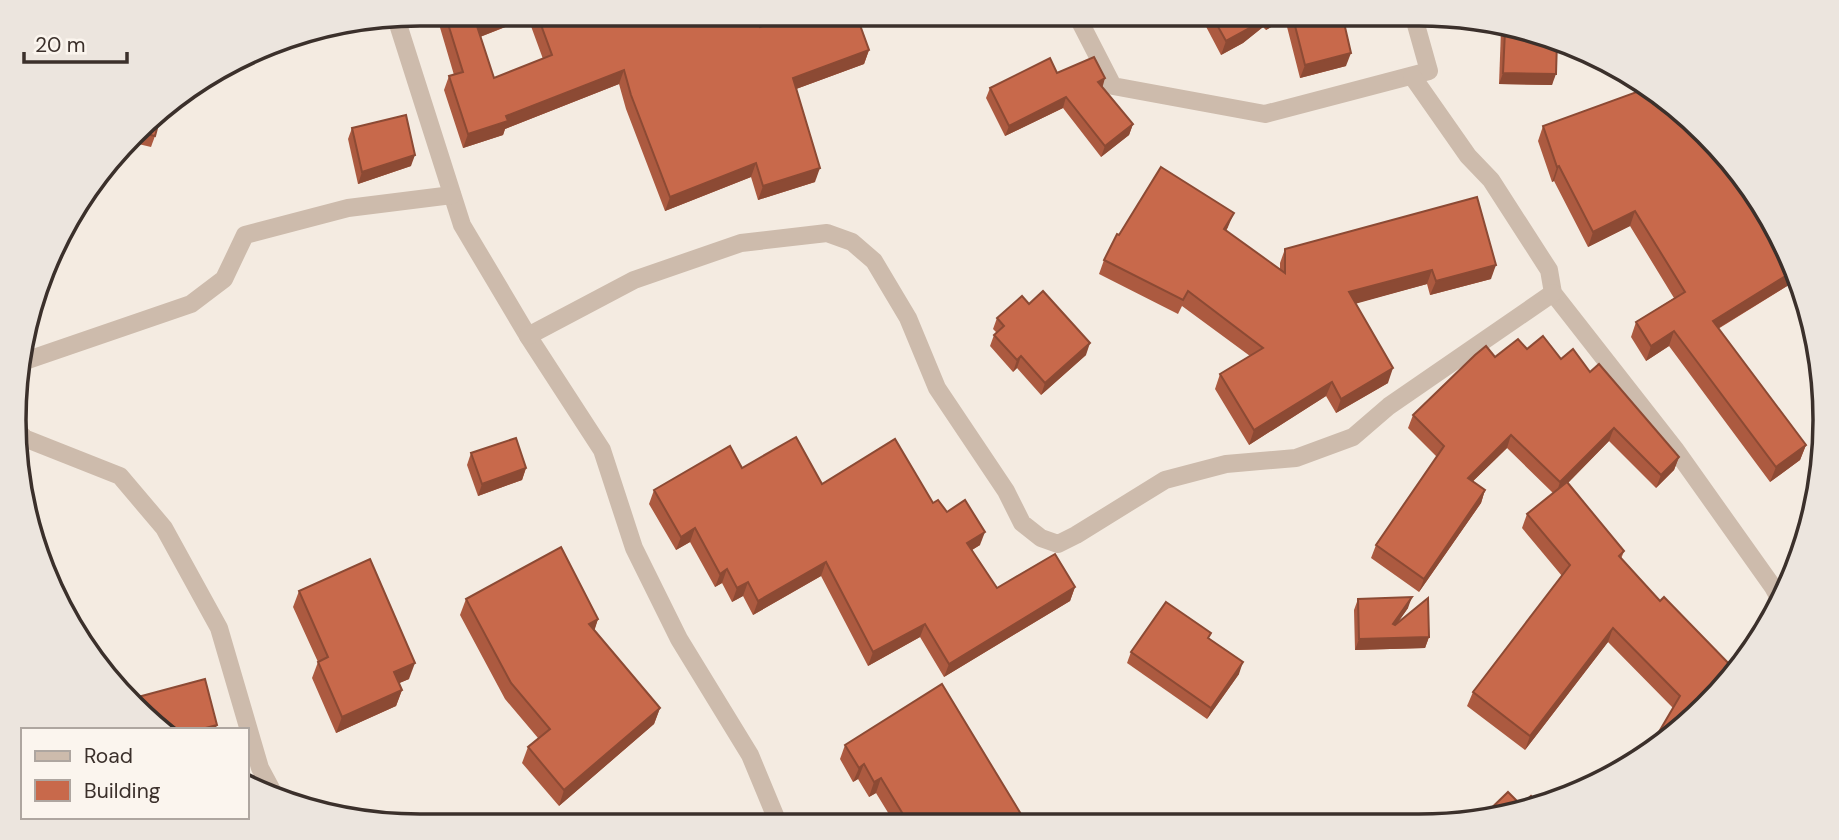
<svg xmlns="http://www.w3.org/2000/svg" width="1839" height="840" viewBox="0 0 1839 840" font-family="'DM Sans',sans-serif">
  <rect width="100%" height="100%" fill="#f4ebe1"/>
  <g fill="none" stroke-linecap="round" stroke-linejoin="round">
    <g stroke="#cdbbac" stroke-width="18">
      <path d="M 1076,14 L 1113,86 L 1265,114 L 1429,71 L 1413,14"/>
      <path d="M 396,18 L 462,225 L 528,336 L 602,450 L 634,548 L 679,639 L 750,755 L 779,825"/>
      <path d="M 1412,76 L 1468,156 L 1491,180 L 1549,270 L 1553,293 L 1675,449 L 1773,587 L 1780,600"/>
      <path d="M 528,336 L 634,280 L 741,243 L 827,233 L 852,242 L 874,261 L 908,318 L 937,388 L 1006,491 L 1022,523 L 1041,538 L 1058,544 L 1076,535 L 1165,480 L 1226,464 L 1296,458 L 1353,437 L 1389,406 L 1553,293"/>
      <path d="M 22,362 L 191,304 L 224,279 L 245,235 L 348,208 L 452,195"/>
      <path d="M 22,435 L 24,438 L 120,476 L 164,528 L 219,628 L 260,768 L 276,798"/>
    </g>
  </g>
  <g fill="#ac5a40" fill-rule="evenodd">
    <path d="M 436,14 L 755,14 L 760,27 L 869,50 L 864,64 L 796,89 L 815,182 L 758,200 L 751,177 L 665,211 L 626,109 L 619,84 L 505,129 L 503,135 L 463,148 L 444,90 L 449,76 L 454,75 ZM 528,18 L 543,59 L 494,78 L 480,37 Z"/>
    <path d="M 1192,14 L 1395,14 L 1394,18 L 1344,26 L 1346,66 L 1300,78 L 1285,19 L 1266,30 L 1263,27 L 1243,43 L 1221,55 L 1202,19 L 1196,22 Z"/>
    <path d="M 1501,30 L 1557,41 L 1552,85 L 1499,84 Z"/>
    <path d="M 1057,73 L 1102,87 L 1133,124 L 1129,135 L 1101,157 L 1063,108 L 1005,136 L 986,98 L 990,88 Z"/>
    <path d="M 153,114 L 155,136 L 151,147 L 130,142 Z"/>
    <path d="M 1543,126 L 1794,264 L 1800,293 L 1798,293 L 1792,283 L 1718,329 L 1806,445 L 1800,460 L 1770,482 L 1669,346 L 1646,361 L 1631,337 L 1636,322 L 1674,298 L 1630,226 L 1588,247 L 1554,181 L 1552,182 L 1538,141 Z"/>
    <path d="M 352,128 L 411,166 L 358,184 L 348,139 Z"/>
    <path d="M 1228,227 L 1226,231 L 1280,270 L 1280,263 L 1285,249 L 1491,279 L 1430,295 L 1427,284 L 1356,303 L 1388,383 L 1336,413 L 1326,396 L 1249,445 L 1215,389 L 1220,374 L 1250,356 L 1182,306 L 1178,314 L 1099,274 L 1104,260 L 1119,235 Z"/>
    <path d="M 1029,304 L 1086,355 L 1041,395 L 1017,368 L 1013,372 L 990,346 L 994,335 L 997,333 L 993,329 L 997,318 Z"/>
    <path d="M 1527,349 L 1561,359 L 1590,372 L 1679,457 L 1674,470 L 1656,488 L 1609,441 L 1568,483 L 1624,551 L 1621,559 L 1660,601 L 1737,672 L 1666,742 L 1651,751 L 1656,737 L 1673,708 L 1608,642 L 1525,750 L 1467,706 L 1473,692 L 1562,576 L 1522,528 L 1527,514 L 1553,493 L 1507,448 L 1473,481 L 1485,490 L 1481,503 L 1419,592 L 1371,558 L 1376,545 L 1437,457 L 1408,428 L 1413,415 L 1495,357 Z"/>
    <path d="M 471,453 L 526,468 L 522,480 L 478,496 L 467,465 Z"/>
    <path d="M 742,468 L 822,484 L 933,503 L 947,512 L 980,545 L 972,550 L 997,588 L 1075,587 L 1070,601 L 944,677 L 920,637 L 868,666 L 821,576 L 753,615 L 743,596 L 732,602 L 722,583 L 715,587 L 690,542 L 676,550 L 649,504 L 654,490 Z"/>
    <path d="M 299,591 L 409,679 L 399,683 L 402,690 L 396,706 L 336,733 L 312,678 L 318,662 L 293,607 Z"/>
    <path d="M 466,599 L 598,619 L 594,630 L 660,708 L 654,724 L 559,806 L 522,763 L 528,747 L 538,738 L 505,699 L 460,615 Z"/>
    <path d="M 1358,599 L 1408,608 L 1398,622 L 1429,637 L 1425,648 L 1355,650 L 1354,610 Z"/>
    <path d="M 1209,639 L 1239,674 L 1207,719 L 1127,663 L 1131,652 Z"/>
    <path d="M 138,697 L 153,726 L 135,705 Z"/>
    <path d="M 845,745 L 1027,824 L 895,824 L 876,793 L 869,797 L 858,779 L 853,782 L 840,759 Z"/>
  </g>
  <g fill="#8c4a34">
    <path d="M 508,14 L 530,14 L 528,18 L 472,40 L 477,26 Z"/>
    <path d="M 1199,14 L 1203,14 L 1202,19 L 1196,22 Z"/>
    <path d="M 1267,14 L 1263,27 L 1243,43 L 1221,55 L 1226,41 Z"/>
    <path d="M 1275,14 L 1287,14 L 1285,19 L 1266,30 L 1271,16 Z"/>
    <path d="M 1341,14 L 1395,14 L 1394,18 L 1337,27 Z"/>
    <path d="M 869,50 L 864,64 L 788,92 L 793,78 Z"/>
    <path d="M 1351,53 L 1346,66 L 1300,78 L 1305,65 Z"/>
    <path d="M 624,70 L 619,84 L 505,129 L 503,135 L 463,148 L 468,134 L 506,116 Z"/>
    <path d="M 1503,73 L 1556,74 L 1552,85 L 1499,84 Z"/>
    <path d="M 1105,78 L 1102,89 L 1098,82 Z"/>
    <path d="M 1066,97 L 1063,108 L 1005,136 L 1009,126 Z"/>
    <path d="M 1133,124 L 1129,135 L 1101,157 L 1105,146 Z"/>
    <path d="M 415,155 L 411,166 L 358,184 L 362,172 Z"/>
    <path d="M 756,163 L 751,177 L 665,211 L 670,197 Z"/>
    <path d="M 1559,166 L 1554,181 L 1552,182 L 1557,167 Z"/>
    <path d="M 820,168 L 815,182 L 758,200 L 763,186 Z"/>
    <path d="M 1635,211 L 1630,226 L 1588,247 L 1593,232 Z"/>
    <path d="M 1234,213 L 1228,227 L 1218,243 L 1224,229 Z"/>
    <path d="M 1496,265 L 1491,279 L 1430,295 L 1436,281 Z"/>
    <path d="M 1432,270 L 1427,284 L 1344,307 L 1349,292 Z"/>
    <path d="M 1795,270 L 1796,273 L 1792,283 L 1707,335 L 1713,321 Z"/>
    <path d="M 1674,331 L 1669,346 L 1646,361 L 1651,346 Z"/>
    <path d="M 1090,343 L 1086,355 L 1041,395 L 1045,383 Z"/>
    <path d="M 1021,356 L 1017,368 L 1013,372 L 1017,360 Z"/>
    <path d="M 1393,368 L 1388,383 L 1336,413 L 1341,399 Z"/>
    <path d="M 1332,382 L 1326,396 L 1249,445 L 1254,430 Z"/>
    <path d="M 1614,428 L 1609,441 L 1556,495 L 1560,482 Z"/>
    <path d="M 1511,435 L 1507,448 L 1463,491 L 1468,478 Z"/>
    <path d="M 1806,445 L 1800,460 L 1770,482 L 1776,467 Z"/>
    <path d="M 1679,457 L 1674,470 L 1656,488 L 1661,475 Z"/>
    <path d="M 526,468 L 522,480 L 478,496 L 482,484 Z"/>
    <path d="M 1485,490 L 1481,503 L 1419,592 L 1424,579 Z"/>
    <path d="M 695,528 L 690,542 L 676,550 L 681,537 Z"/>
    <path d="M 985,532 L 980,545 L 962,556 L 967,543 Z"/>
    <path d="M 826,562 L 821,576 L 753,615 L 758,601 Z"/>
    <path d="M 727,569 L 722,583 L 715,587 L 720,574 Z"/>
    <path d="M 748,582 L 743,596 L 732,602 L 737,588 Z"/>
    <path d="M 1075,587 L 1070,601 L 944,677 L 949,664 Z"/>
    <path d="M 1412,597 L 1408,608 L 1389,635 L 1393,624 Z"/>
    <path d="M 598,619 L 593,635 L 589,624 Z"/>
    <path d="M 925,624 L 920,637 L 868,666 L 873,652 Z"/>
    <path d="M 1613,628 L 1608,642 L 1525,750 L 1530,736 Z"/>
    <path d="M 1429,637 L 1425,648 L 1355,650 L 1359,639 Z"/>
    <path d="M 1243,662 L 1239,674 L 1207,719 L 1211,708 Z"/>
    <path d="M 415,663 L 409,679 L 388,688 L 394,672 Z"/>
    <path d="M 402,690 L 396,706 L 336,733 L 342,717 Z"/>
    <path d="M 660,708 L 654,724 L 559,806 L 564,790 Z"/>
    <path d="M 217,725 L 215,730 L 198,730 Z"/>
    <path d="M 864,764 L 858,779 L 853,782 L 859,768 Z"/>
    <path d="M 881,778 L 876,793 L 869,797 L 874,782 Z"/>
  </g>
  <g fill="#c8694b" stroke="#8c4a34" stroke-width="2">
    <path d="M 445,14 L 508,14 L 477,26 L 494,78 L 552,55 L 537,14 L 755,14 L 760,27 L 794,14 L 856,14 L 869,50 L 793,78 L 820,168 L 763,186 L 756,163 L 670,197 L 631,95 L 624,70 L 506,116 L 508,121 L 468,134 L 449,76 L 463,72 Z"/>
    <path d="M 1211,14 L 1267,14 L 1248,29 L 1226,41 Z"/>
    <path d="M 1292,14 L 1342,14 L 1351,53 L 1305,65 Z"/>
    <path d="M 1505,31 L 1557,41 L 1556,74 L 1503,73 Z"/>
    <path d="M 1094,57 L 1105,78 L 1098,82 L 1133,124 L 1105,146 L 1066,97 L 1009,126 L 990,88 L 1050,58 L 1057,73 Z"/>
    <path d="M 1642,90 L 1668,108 L 1669,110 L 1670,109 L 1706,133 L 1794,264 L 1795,270 L 1713,321 L 1806,445 L 1776,467 L 1674,331 L 1651,346 L 1636,322 L 1685,292 L 1635,211 L 1593,232 L 1559,166 L 1557,167 L 1543,126 Z"/>
    <path d="M 162,109 L 155,136 L 138,132 L 153,114 Z"/>
    <path d="M 406,115 L 415,155 L 362,172 L 352,128 Z"/>
    <path d="M 1161,167 L 1234,213 L 1224,229 L 1285,273 L 1285,249 L 1477,197 L 1496,265 L 1436,281 L 1432,270 L 1349,292 L 1393,368 L 1341,399 L 1332,382 L 1254,430 L 1220,374 L 1263,348 L 1188,291 L 1183,300 L 1104,260 L 1117,234 L 1119,235 Z"/>
    <path d="M 1043,291 L 1090,343 L 1045,383 L 1021,356 L 1017,360 L 994,335 L 1004,326 L 997,318 L 1022,296 L 1029,304 Z"/>
    <path d="M 1543,336 L 1561,359 L 1573,349 L 1590,372 L 1599,364 L 1679,457 L 1661,475 L 1614,428 L 1560,482 L 1511,435 L 1468,478 L 1485,490 L 1424,579 L 1376,545 L 1444,446 L 1413,415 L 1475,355 L 1486,346 L 1495,357 L 1518,339 L 1527,349 Z"/>
    <path d="M 796,437 L 822,484 L 895,439 L 933,503 L 938,500 L 947,512 L 965,500 L 985,532 L 967,543 L 997,588 L 1055,554 L 1075,587 L 949,664 L 925,624 L 873,652 L 826,562 L 758,601 L 748,582 L 737,588 L 727,569 L 720,574 L 695,528 L 681,537 L 654,490 L 730,446 L 742,468 Z"/>
    <path d="M 516,438 L 526,468 L 482,484 L 471,453 Z"/>
    <path d="M 1567,482 L 1624,551 L 1619,556 L 1660,601 L 1664,597 L 1737,672 L 1665,743 L 1656,737 L 1680,696 L 1613,628 L 1530,736 L 1473,692 L 1570,565 L 1527,514 Z"/>
    <path d="M 561,547 L 598,619 L 589,624 L 660,708 L 564,790 L 528,747 L 550,729 L 511,683 L 466,599 Z"/>
    <path d="M 370,559 L 415,663 L 394,672 L 402,690 L 342,717 L 318,662 L 328,657 L 299,591 Z"/>
    <path d="M 1412,597 L 1393,624 L 1395,625 L 1428,598 L 1429,637 L 1359,639 L 1358,599 Z"/>
    <path d="M 1166,602 L 1211,633 L 1208,638 L 1243,662 L 1211,708 L 1131,652 Z"/>
    <path d="M 205,679 L 217,725 L 198,730 L 159,730 L 153,726 L 143,713 L 138,697 Z"/>
    <path d="M 942,684 L 1027,824 L 909,824 L 881,778 L 874,782 L 864,764 L 859,768 L 845,745 Z"/>
    <path d="M 1508,792 L 1521,805 L 1531,796 L 1539,804 L 1478,821 Z"/>
    <path d="M 1041,820 L 1043,824 L 1034,824 Z"/>
    <path d="M 1209,820 L 1211,823 L 1203,823 Z"/>
  </g>
  <path d="M0 0H1839V840H0ZM420 26H1419A394 394 0 0 1 1813 420V420A394 394 0 0 1 1419 814H420A394 394 0 0 1 26 420V420A394 394 0 0 1 420 26Z" fill="#ece5de" fill-rule="evenodd"/>
  <path fill="none" stroke="#3b302b" stroke-width="3.5" d="M420 26H1419A394 394 0 0 1 1813 420V420A394 394 0 0 1 1419 814H420A394 394 0 0 1 26 420V420A394 394 0 0 1 420 26Z"/>
  <rect x="21" y="728" width="228" height="91" fill="#fbf5ee" stroke="#aea6a0" stroke-width="2"/>
  <rect x="35" y="751" width="35" height="10" fill="#cdbbac" stroke="#aea6a0" stroke-width="2"/>
  <text x="84" y="763" font-size="21" fill="#3b302b">Road</text>
  <rect x="35" y="780" width="35" height="21" fill="#c8694b" stroke="#aea6a0" stroke-width="2"/>
  <text x="84" y="798" font-size="21" fill="#3b302b">Building</text>
  <path d="M24 52v10h103v-10" fill="none" stroke="#3b302b" stroke-width="3.5"/>
  <text x="35" y="52" font-size="21" fill="#3b302b" stroke="#fbf5ee" stroke-width="5" paint-order="stroke">20 m</text>
</svg>
